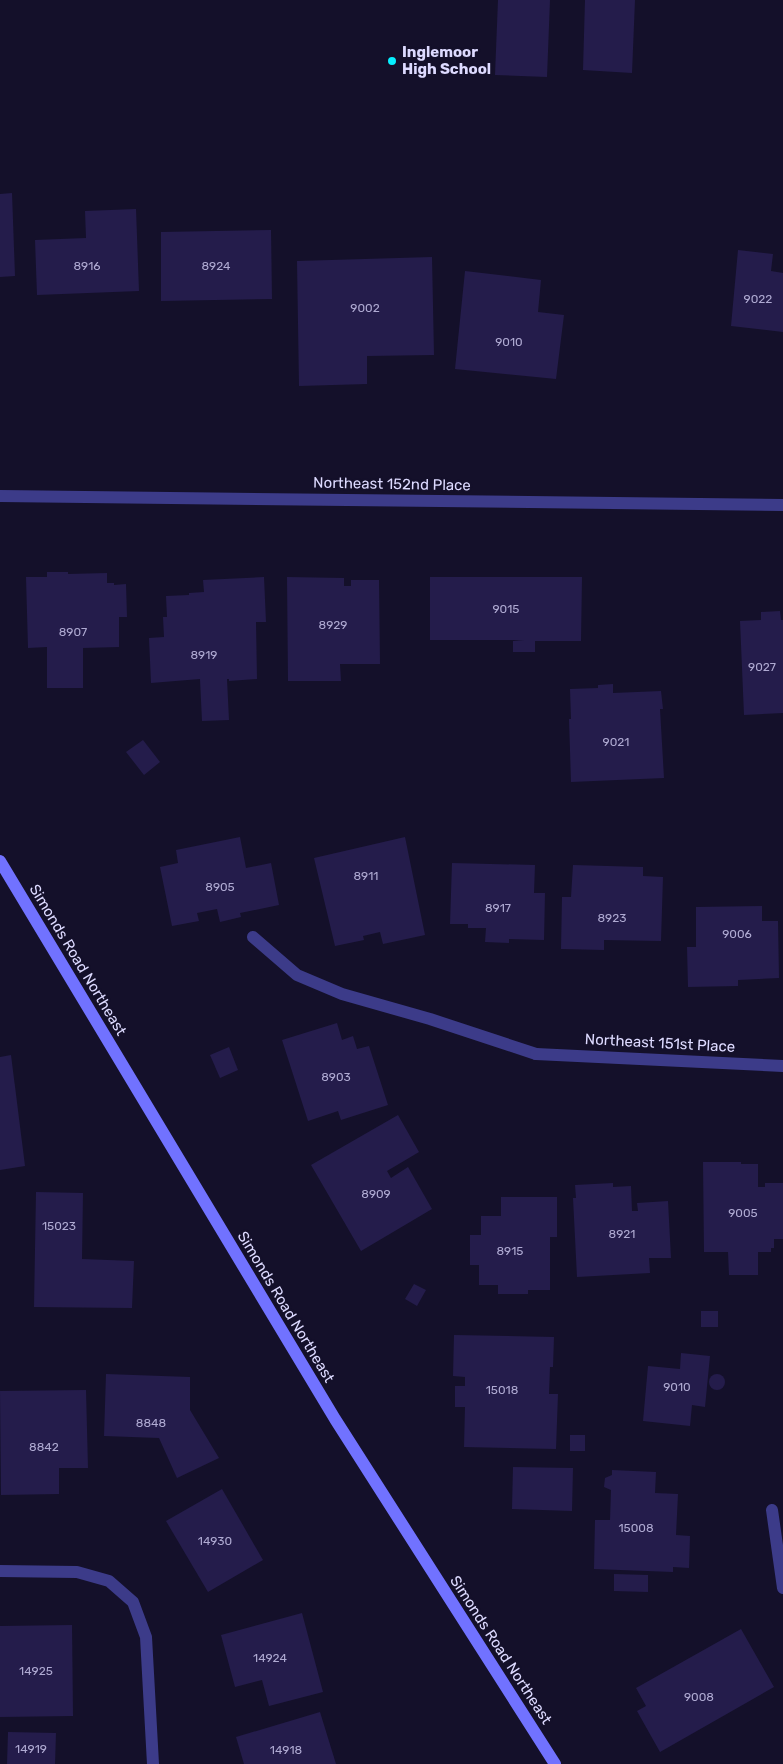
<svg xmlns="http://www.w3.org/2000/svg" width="783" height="1764" viewBox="0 0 783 1764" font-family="Rubik,sans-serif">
  <rect width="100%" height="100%" fill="#14102a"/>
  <g fill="#241c4b">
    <path d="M 498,0 L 550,0 L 547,77 L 495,75 Z"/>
    <path d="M 585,0 L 635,0 L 632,73 L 583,70 Z"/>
    <path d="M 12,193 L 15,276 L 0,277 L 0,194 Z"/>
    <path d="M 136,209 L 139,291 L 37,295 L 35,240 L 86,238 L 85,211 Z"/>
    <path d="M 271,230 L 272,299 L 161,301 L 161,232 Z"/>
    <path d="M 738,250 L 773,254 L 771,271 L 783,273 L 783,332 L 731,326 Z"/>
    <path d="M 432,257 L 434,355 L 367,356 L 367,384 L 299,386 L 297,261 Z"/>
    <path d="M 465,271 L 541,280 L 538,312 L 564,315 L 556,379 L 455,369 Z"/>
    <path d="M 47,572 L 68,572 L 68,574 L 107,573 L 107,583 L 114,583 L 114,585 L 126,584 L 127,617 L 119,617 L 119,647 L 83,648 L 83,688 L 47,688 L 47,647 L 28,648 L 26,577 L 47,577 Z"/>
    <path d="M 264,577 L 266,622 L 256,622 L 257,679 L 229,681 L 229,679 L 227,679 L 229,720 L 202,721 L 200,679 L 151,683 L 149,638 L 164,637 L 163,617 L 167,617 L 166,596 L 189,595 L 189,593 L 204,592 L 203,580 Z"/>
    <path d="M 287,577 L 344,578 L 344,586 L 351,586 L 351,580 L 379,580 L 380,664 L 340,664 L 341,681 L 288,681 Z"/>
    <path d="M 430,577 L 582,577 L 581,641 L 535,641 L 535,652 L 513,652 L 513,641 L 524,640 L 430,640 Z"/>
    <path d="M 780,611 L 781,620 L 783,620 L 783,713 L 744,715 L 740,621 L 761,620 L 761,612 Z"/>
    <path d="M 613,684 L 613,693 L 661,691 L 663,709 L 660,709 L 664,778 L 571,782 L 569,719 L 571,719 L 570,689 L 598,688 L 598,685 Z"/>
    <path d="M 143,740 L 160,762 L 144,775 L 126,752 Z"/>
    <path d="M 240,837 L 246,868 L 271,863 L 279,905 L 240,913 L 241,917 L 220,922 L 217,909 L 197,913 L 199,921 L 172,926 L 160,867 L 178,863 L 176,850 Z"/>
    <path d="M 405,837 L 425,935 L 383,944 L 380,932 L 363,936 L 364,940 L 335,946 L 314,858 Z"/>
    <path d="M 452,863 L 535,865 L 534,893 L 545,893 L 544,940 L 509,939 L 509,943 L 485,942 L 486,928 L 468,928 L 468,924 L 450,924 Z"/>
    <path d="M 573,865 L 643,867 L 643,876 L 663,877 L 661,941 L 604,940 L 604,950 L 561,949 L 562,897 L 571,897 Z"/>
    <path d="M 762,906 L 762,921 L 778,921 L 779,978 L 738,980 L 738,986 L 688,987 L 687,947 L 696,947 L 696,907 Z"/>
    <path d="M 337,1023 L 342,1040 L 353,1036 L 357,1049 L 369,1046 L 388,1105 L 341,1120 L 338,1111 L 308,1121 L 282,1040 Z"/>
    <path d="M 229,1047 L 238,1070 L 220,1078 L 210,1055 Z"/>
    <path d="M 11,1055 L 25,1166 L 0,1170 L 0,1057 Z"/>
    <path d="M 398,1115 L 419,1152 L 387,1171 L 391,1178 L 408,1167 L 432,1209 L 361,1251 L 311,1165 Z"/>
    <path d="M 703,1162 L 741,1162 L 741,1164 L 758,1164 L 758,1187 L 765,1187 L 765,1183 L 783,1183 L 783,1239 L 774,1239 L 774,1248 L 771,1248 L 771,1252 L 758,1252 L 758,1275 L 729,1275 L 728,1252 L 704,1252 Z"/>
    <path d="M 613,1183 L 613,1187 L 631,1186 L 632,1211 L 638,1211 L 637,1203 L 668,1201 L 671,1258 L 649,1258 L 650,1273 L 577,1277 L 573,1198 L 576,1198 L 575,1185 Z"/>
    <path d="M 36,1192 L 83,1193 L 82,1259 L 134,1261 L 132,1308 L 34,1307 Z"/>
    <path d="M 501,1197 L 557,1197 L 557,1237 L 550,1237 L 550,1290 L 528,1290 L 528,1294 L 498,1294 L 498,1285 L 479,1285 L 479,1265 L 470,1265 L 470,1235 L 481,1235 L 481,1216 L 501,1216 Z"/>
    <path d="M 414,1284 L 426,1290 L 417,1306 L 405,1299 Z"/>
    <rect x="701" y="1311" width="17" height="16"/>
    <path d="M 454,1335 L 554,1337 L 553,1367 L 550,1367 L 549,1394 L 558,1394 L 556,1449 L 464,1447 L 465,1407 L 455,1407 L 455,1386 L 465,1386 L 465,1377 L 453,1376 Z"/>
    <path d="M 681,1353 L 710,1356 L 705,1407 L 692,1405 L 690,1426 L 643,1421 L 648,1366 L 680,1369 Z"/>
    <circle cx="717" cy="1382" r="8"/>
    <path d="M 106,1374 L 190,1377 L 190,1410 L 219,1458 L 177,1478 L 159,1438 L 104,1436 Z"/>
    <path d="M 86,1390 L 88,1468 L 59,1468 L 59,1494 L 1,1495 L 0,1391 Z"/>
    <rect x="570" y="1435" width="15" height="16"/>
    <path d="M 513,1467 L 573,1468 L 572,1511 L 512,1509 Z"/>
    <path d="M 612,1470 L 656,1472 L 655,1493 L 678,1494 L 676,1535 L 690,1536 L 689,1568 L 673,1567 L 673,1572 L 594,1569 L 595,1520 L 610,1520 L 611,1490 L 604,1487 L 605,1478 L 612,1475 Z"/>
    <path d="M 222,1489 L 263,1560 L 208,1592 L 166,1521 Z"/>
    <path d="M 614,1574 L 648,1575 L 648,1592 L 614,1591 Z"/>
    <path d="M 302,1613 L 323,1692 L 269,1706 L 262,1680 L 235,1687 L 221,1635 Z"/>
    <path d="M 72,1625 L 73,1716 L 0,1717 L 0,1626 Z"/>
    <path d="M 741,1629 L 774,1687 L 660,1752 L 637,1711 L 646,1706 L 636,1688 Z"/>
    <path d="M 320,1712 L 336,1764 L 244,1764 L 236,1737 Z"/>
    <path d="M 8,1732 L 56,1733 L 55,1764 L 7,1764 Z"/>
  </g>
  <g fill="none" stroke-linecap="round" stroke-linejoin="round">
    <g stroke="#3c3b89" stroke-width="12">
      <path d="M 253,937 L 297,975 L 342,994 L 430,1019 L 536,1054"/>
      <path d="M 772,1510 L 783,1588"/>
    </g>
    <g stroke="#3c3b89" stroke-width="12">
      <path d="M 0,496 L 783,505"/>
      <path d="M 536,1054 L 783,1066"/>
      <path d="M 0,1571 L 77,1572 L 109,1581 L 133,1602 L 146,1637 L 153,1764"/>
    </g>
    <path stroke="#7172ff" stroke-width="12" d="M 0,861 L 335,1419 L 555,1764"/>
  </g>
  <circle fill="#06efff" stroke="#14102a" stroke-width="2" cx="392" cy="61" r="5"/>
  <g text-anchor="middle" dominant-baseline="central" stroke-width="4.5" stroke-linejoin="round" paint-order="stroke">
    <g font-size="12" fill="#afaad2">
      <text x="87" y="266">8916</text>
      <text x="216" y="266">8924</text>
      <text x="758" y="299">9022</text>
      <text x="365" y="308">9002</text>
      <text x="509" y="342">9010</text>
      <text x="506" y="609">9015</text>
      <text x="333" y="625">8929</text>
      <text x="73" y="632">8907</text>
      <text x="204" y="655">8919</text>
      <text x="762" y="667">9027</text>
      <text x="616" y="742">9021</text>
      <text x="366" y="876">8911</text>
      <text x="220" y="887">8905</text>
      <text x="498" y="908">8917</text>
      <text x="612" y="918">8923</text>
      <text x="737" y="934">9006</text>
      <text x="336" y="1077">8903</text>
      <text x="376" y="1194">8909</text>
      <text x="743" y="1213">9005</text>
      <text x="59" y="1226">15023</text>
      <text x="622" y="1234">8921</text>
      <text x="510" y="1251">8915</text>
      <text x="677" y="1387">9010</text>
      <text x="502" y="1390">15018</text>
      <text x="151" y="1423">8848</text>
      <text x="44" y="1447">8842</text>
      <text x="636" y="1528">15008</text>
      <text x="215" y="1541">14930</text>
      <text x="270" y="1658">14924</text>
      <text x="36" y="1671">14925</text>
      <text x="699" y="1697">9008</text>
      <text x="31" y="1749">14919</text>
      <text x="286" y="1750">14918</text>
    </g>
    <g font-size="15" font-weight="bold" fill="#dddaff" stroke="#14102a" text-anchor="start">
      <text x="402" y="52">Inglemoor<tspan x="402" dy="17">High School</tspan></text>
    </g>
    <g font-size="15" fill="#dddaff" stroke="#14102a">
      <text transform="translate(392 484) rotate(1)">Northeast 152nd Place</text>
      <text transform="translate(78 960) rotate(59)">Simonds Road Northeast</text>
      <text transform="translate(660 1043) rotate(3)">Northeast 151st Place</text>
      <text transform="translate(286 1307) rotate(59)">Simonds Road Northeast</text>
      <text transform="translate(501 1650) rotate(57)">Simonds Road Northeast</text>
    </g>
  </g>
</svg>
